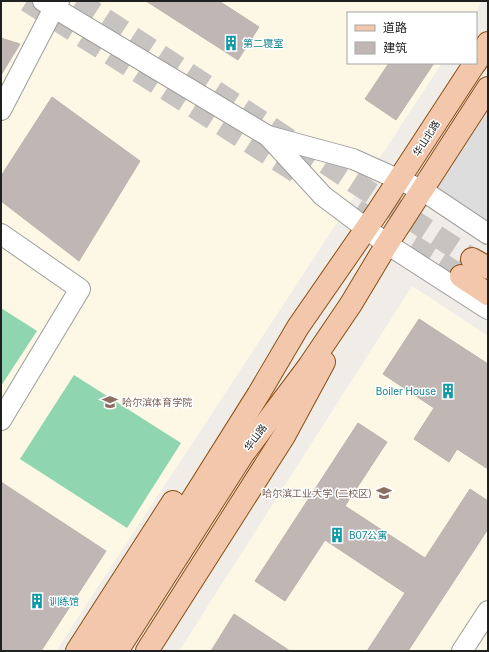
<svg xmlns="http://www.w3.org/2000/svg" width="489" height="652" viewBox="0 0 489 652" font-family="Inter,'Noto Sans SC',sans-serif">
  <rect width="100%" height="100%" fill="#f0ece8"/>
  <path fill="#deddde" d="M 488,105 L 488,224 L 435,189 Z"/>
  <g fill="#fcf8e5">
    <path d="M 1,1 L 482,1 L 475,13 L 348,13 L 348,63 L 442,63 L 56,651 L 1,651 Z"/>
    <path d="M 412,286 L 488,336 L 488,651 L 179,651 Z"/>
  </g>
  <g fill="#8fd5af">
    <path d="M 1,308 L 37,331 L 1,386 Z"/>
    <path d="M 74,375 L 181,443 L 127,528 L 20,459 Z"/>
  </g>
  <g fill="#c0b7b5" stroke="#c0b1ac">
    <path d="M 146,1 L 219,1 L 259,27 L 238,60 Z"/>
    <path d="M 1,38 L 20,44 L 1,75 Z"/>
    <path d="M 389,63 L 434,63 L 396,120 L 365,99 Z"/>
    <path d="M 52,97 L 140,161 L 79,261 L 1,201 L 1,176 Z"/>
    <path d="M 419,319 L 488,364 L 488,469 L 457,449 L 449,462 L 414,439 L 434,408 L 383,374 Z"/>
    <path d="M 358,423 L 387,442 L 345,506 L 425,558 L 470,489 L 488,501 L 488,529 L 408,651 L 367,651 L 405,593 L 325,540 L 285,601 L 255,581 Z"/>
    <path d="M 1,482 L 106,551 L 41,651 L 1,651 Z"/>
    <path d="M 234,614 L 290,651 L 211,651 Z"/>
  </g>
  <g fill="none" stroke-linecap="round" stroke-linejoin="round">
    <g stroke="#c6c3c0" stroke-width="22" stroke-dasharray="22 11" stroke-linecap="butt">
      <path d="M 27,1 L 301,175"/>
      <path d="M 77,1 L 472,259"/>
      <path d="M 356,210 L 461,276"/>
    </g>
    <g stroke="#9d9d9d" stroke-width="22">
      <g id="minor">
        <path d="M 43,1 L 268,136 L 353,159 L 422,190 L 488,234"/>
        <path d="M 1,110 L 54,8 L 59,1"/>
        <path d="M 268,136 L 323,196 L 387,244 L 488,309"/>
        <path d="M 1,234 L 80,289 L 1,420"/>
        <path d="M 462,651 L 488,611"/>
      </g>
    </g>
    <g stroke="#8b4f12" stroke-width="24">
      <g id="major">
        <path d="M 476,62 L 488,43"/>
        <path d="M 472,259 L 488,268"/>
        <path d="M 461,276 L 488,294"/>
        <path d="M 77,651 L 173,502"/>
        <path d="M 97,651 L 258,395 L 298,327 L 377,213 L 475,63"/>
        <path d="M 117,651 L 243,454 L 309,366 L 351,304 L 387,244 L 488,88"/>
        <path d="M 147,651 L 284,436 L 324,362"/>
      </g>
    </g>
    <use href="#minor" stroke="#fff" stroke-width="20"/>
    <use href="#major" stroke="#f2c7ab" stroke-width="22"/>
  </g>
  <defs>
    <g id="building-bare" transform="scale(1.2)"><path d="M-4-6H4V6H1V3H-1V6H-4ZM-2.5-4.3h1.7v1.8h-1.7ZM.8-4.3h1.7v1.8H.8ZM-2.5-1h1.7V.8h-1.7ZM.8-1h1.7V.8H.8Z" fill="#0f9aa8" stroke="#fff" stroke-width="2.5" paint-order="stroke"/></g>
    <g id="university-bare" transform="scale(1.2)"><path d="M0-5L7-2L0 1L-7-2ZM-4 1L0 2.5L4 1V4Q0 6-4 4Z" fill="#8d6e63" stroke="#fff" stroke-width="2.5" paint-order="stroke"/></g>
  </defs>
  <g fill-rule="evenodd">
    <use href="#building-bare" x="231" y="43"/>
    <use href="#building-bare" x="448" y="391"/>
    <use href="#university-bare" x="110" y="402"/>
    <use href="#university-bare" x="384" y="493"/>
    <use href="#building-bare" x="337" y="535"/>
    <use href="#building-bare" x="37" y="601"/>
  </g>
  <g text-anchor="middle" dominant-baseline="central" stroke-width="3" stroke-linejoin="round" paint-order="stroke">
    <g font-size="10" fill="#0d838f" stroke="#fff" text-anchor="start">
      <text x="243" y="43">第二寝室</text>
      <text x="436" y="391" text-anchor="end">Boiler House</text>
      <text x="349" y="535">B07公寓</text>
      <text x="49" y="601">训练馆</text>
    </g>
    <g font-size="10" fill="#202020" stroke="#fff">
      <text transform="translate(426 138) rotate(-57)">华山北路</text>
      <text transform="translate(255 437) rotate(-53)">华山路</text>
    </g>
    <g font-size="10" fill="#785e54" stroke="#fff" text-anchor="start">
      <text x="122" y="402">哈尔滨体育学院</text>
      <text x="372" y="493" text-anchor="end">哈尔滨工业大学 (二校区)</text>
    </g>
  </g>
  <rect width="489" height="652" fill="none" stroke="#202020" stroke-width="4"/>
  <rect x="347" y="12" width="130" height="52" fill="#ffffff" stroke="#a6a6a6"/>
  <rect x="355" y="25" width="20" height="6" fill="#f2c7ab" stroke="#a6a6a6"/>
  <text x="383" y="32" font-size="12" fill="#202020">道路</text>
  <rect x="355" y="42" width="20" height="12" fill="#c0b7b5" stroke="#a6a6a6"/>
  <text x="383" y="52" font-size="12" fill="#202020">建筑</text>
</svg>
